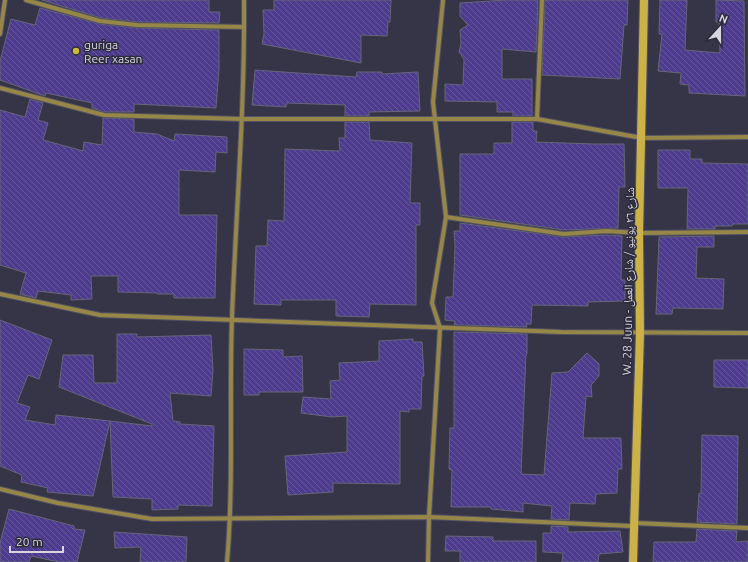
<svg xmlns="http://www.w3.org/2000/svg" width="748" height="562" viewBox="0 0 748 562" font-family="Ubuntu,'Noto Naskh Arabic',sans-serif">
  <defs>
    <pattern id="building-back-hatch" width="6" height="6" patternUnits="userSpaceOnUse"><rect width="6" height="6" fill="#4d3c8d"/><path d="M-1 5l2 2M0 0l6 6M5-1l2 2" fill="none" stroke="#66579d"/></pattern>
  </defs>
  <rect width="100%" height="100%" fill="#363547"/>
  <g fill="url(#building-back-hatch)" stroke="#666579">
    <path d="M 42,0 L 209,0 L 209,12 L 220,12 L 219,23 L 137,22 L 101,18 Z"/>
    <path d="M 274,0 L 391,0 L 390,22 L 388,22 L 387,36 L 361,35 L 361,63 L 262,44 L 264,34 L 263,10 L 274,10 Z"/>
    <path d="M 506,0 L 538,0 L 536,52 L 502,49 L 502,79 L 532,79 L 532,116 L 513,116 L 513,112 L 497,112 L 497,102 L 445,101 L 445,84 L 463,85 L 464,59 L 459,52 L 461,43 L 460,30 L 468,25 L 460,16 L 460,3 Z"/>
    <path d="M 545,0 L 628,0 L 627,25 L 624,25 L 620,79 L 542,75 Z"/>
    <path d="M 660,0 L 687,0 L 685,50 L 720,53 L 719,22 L 716,22 L 716,0 L 744,1 L 745,96 L 689,93 L 689,85 L 680,84 L 681,73 L 658,71 L 662,34 L 659,34 Z"/>
    <path d="M 40,8 L 100,24 L 137,28 L 219,30 L 219,69 L 216,108 L 134,104 L 134,112 L 104,112 L 92,108 L 92,103 L 46,93 L 45,96 L 0,80 L 0,61 L 11,19 L 35,25 Z"/>
    <path d="M 255,70 L 356,77 L 357,72 L 382,72 L 382,74 L 418,72 L 420,111 L 369,112 L 369,116 L 345,116 L 345,105 L 287,103 L 286,107 L 252,105 Z"/>
    <path d="M 30,99 L 43,103 L 38,120 L 48,123 L 43,140 L 83,151 L 84,142 L 102,145 L 103,118 L 134,119 L 134,132 L 157,134 L 174,141 L 175,134 L 227,137 L 227,153 L 216,152 L 215,172 L 179,170 L 179,215 L 217,215 L 215,298 L 174,298 L 174,294 L 157,294 L 157,293 L 118,292 L 118,276 L 91,276 L 92,299 L 71,300 L 71,295 L 38,291 L 36,298 L 20,294 L 26,273 L 0,265 L 0,110 L 25,117 Z"/>
    <path d="M 345,122 L 369,122 L 370,140 L 412,143 L 410,203 L 420,203 L 420,225 L 416,225 L 416,305 L 370,304 L 369,317 L 336,316 L 336,300 L 281,300 L 281,305 L 254,304 L 256,246 L 267,246 L 268,220 L 284,221 L 285,149 L 340,151 L 339,138 L 345,138 Z"/>
    <path d="M 512,122 L 533,122 L 533,131 L 537,131 L 536,142 L 594,144 L 624,144 L 625,187 L 619,187 L 618,228 L 564,230 L 460,215 L 460,154 L 494,154 L 494,143 L 512,143 Z"/>
    <path d="M 658,150 L 690,150 L 690,159 L 702,159 L 702,163 L 748,164 L 748,224 L 733,224 L 732,226 L 715,226 L 715,229 L 687,229 L 688,188 L 658,188 Z"/>
    <path d="M 460,223 L 564,237 L 606,235 L 622,236 L 621,280 L 625,280 L 625,301 L 588,302 L 588,306 L 532,305 L 531,324 L 526,324 L 527,327 L 454,325 L 455,321 L 445,320 L 446,297 L 453,297 L 455,246 L 454,231 L 460,231 Z"/>
    <path d="M 714,236 L 714,247 L 697,247 L 696,278 L 724,279 L 723,309 L 673,308 L 672,314 L 656,314 L 659,237 Z"/>
    <path d="M 0,320 L 52,340 L 39,379 L 28,375 L 17,403 L 30,407 L 25,420 L 55,425 L 56,415 L 110,421 L 93,496 L 47,492 L 48,488 L 21,482 L 22,475 L 0,466 Z"/>
    <path d="M 454,332 L 527,334 L 527,354 L 526,354 L 521,474 L 544,475 L 552,373 L 568,372 L 587,353 L 599,364 L 599,376 L 591,385 L 592,397 L 586,396 L 583,438 L 621,438 L 622,469 L 618,469 L 617,493 L 596,494 L 595,504 L 570,503 L 569,520 L 551,519 L 552,506 L 523,503 L 523,512 L 491,509 L 491,507 L 451,507 L 452,470 L 449,469 L 450,428 L 454,428 Z"/>
    <path d="M 117,334 L 137,334 L 137,337 L 211,335 L 213,370 L 211,396 L 170,393 L 173,421 L 180,422 L 180,424 L 214,426 L 212,506 L 178,505 L 178,509 L 152,510 L 152,499 L 113,497 L 110,421 L 152,426 L 152,424 L 59,387 L 63,355 L 93,355 L 94,383 L 117,383 Z"/>
    <path d="M 413,339 L 413,342 L 422,342 L 424,376 L 422,376 L 421,409 L 409,409 L 409,412 L 400,411 L 400,484 L 333,483 L 333,492 L 288,495 L 285,456 L 347,452 L 347,416 L 332,417 L 301,413 L 303,397 L 331,399 L 330,381 L 340,380 L 339,363 L 379,361 L 379,341 Z"/>
    <path d="M 244,349 L 283,350 L 283,357 L 302,356 L 303,392 L 259,392 L 259,395 L 244,395 Z"/>
    <path d="M 714,360 L 748,360 L 748,388 L 714,387 Z"/>
    <path d="M 702,435 L 738,436 L 737,524 L 697,522 L 699,493 L 701,494 Z"/>
    <path d="M 9,509 L 74,526 L 74,529 L 85,530 L 77,562 L 59,562 L 31,556 L 29,562 L 0,562 L 0,543 Z"/>
    <path d="M 551,526 L 568,527 L 568,532 L 620,531 L 623,552 L 599,554 L 598,562 L 562,562 L 563,553 L 543,552 L 543,533 L 551,533 Z"/>
    <path d="M 697,529 L 737,531 L 736,542 L 748,541 L 748,562 L 653,562 L 654,542 L 696,542 Z"/>
    <path d="M 114,532 L 187,537 L 186,562 L 140,562 L 141,547 L 115,548 Z"/>
    <path d="M 446,536 L 493,537 L 493,541 L 536,541 L 536,562 L 460,562 L 460,551 L 445,551 Z"/>
  </g>
  <g fill="none" stroke-linecap="round" stroke-linejoin="round">
    <g stroke="#535263" stroke-width="6">
      <g id="street">
        <path d="M 26,0 L 100,21 L 137,25 L 244,27"/>
        <path d="M 0,34 L 5,0"/>
        <path d="M 0,88 L 104,115 L 241,119 L 537,119 L 642,138 L 748,137"/>
        <path d="M 537,119 L 542,0"/>
        <path d="M 446,217 L 564,234 L 606,231 L 639,233 L 748,232"/>
        <path d="M 0,294 L 100,315 L 561,332 L 748,333"/>
        <path d="M 0,489 L 58,503 L 152,519 L 429,517 L 631,526 L 635,523 L 748,528"/>
        <path d="M 227,562 C 234,481 229,399 232,317 C 236,212 245,106 244,0"/>
        <path d="M 428,562 L 429,517 L 440,328 L 432,303 L 446,217 L 433,102 L 443,0"/>
      </g>
    </g>
    <g stroke="#535263" stroke-width="10">
      <path id="secondary" d="M 633,562 L 640,333 L 639,233 L 644,0"/>
    </g>
    <use href="#street" stroke="#968647" stroke-width="4"/>
    <use href="#secondary" stroke="#ccb246" stroke-width="8"/>
  </g>
  <circle fill="#cbba39" stroke="#2c2b3c" stroke-width="1.5" cx="76" cy="51" r="4"/>
  <g text-anchor="middle" dominant-baseline="central" stroke-width="3" stroke-linejoin="round" paint-order="stroke">
    <g font-size="12" fill="#d6d5e0" stroke="#2c2b3c" text-anchor="start">
      <text x="84" y="44">guriga<tspan x="84" dy="14">Reer xasan</tspan></text>
    </g>
    <g font-size="12" fill="#d6d5e0" stroke="#2c2b3c">
      <text transform="translate(628 281) rotate(-89)">W. 28 Juun - شارع ٢٦ يونيو / شارع العمل</text>
    </g>
  </g>
  <g transform="translate(720 28) rotate(21)" stroke="#2c2b3c" stroke-width="3" paint-order="stroke">
  <path d="M0-3L7 15L0 10L-7 15Z" fill="#d6d5e0"/>
  <text y="-6" font-size="11" font-weight="bold" text-anchor="middle" fill="#d6d5e0">N</text>
  </g>
  <path d="M10 546v6h53v-6" fill="none" stroke="#d6d5e0" stroke-width="2"/>
  <text x="16" y="546" font-size="12" fill="#d6d5e0" stroke="#2c2b3c" stroke-width="3" paint-order="stroke">20 m</text>
</svg>
